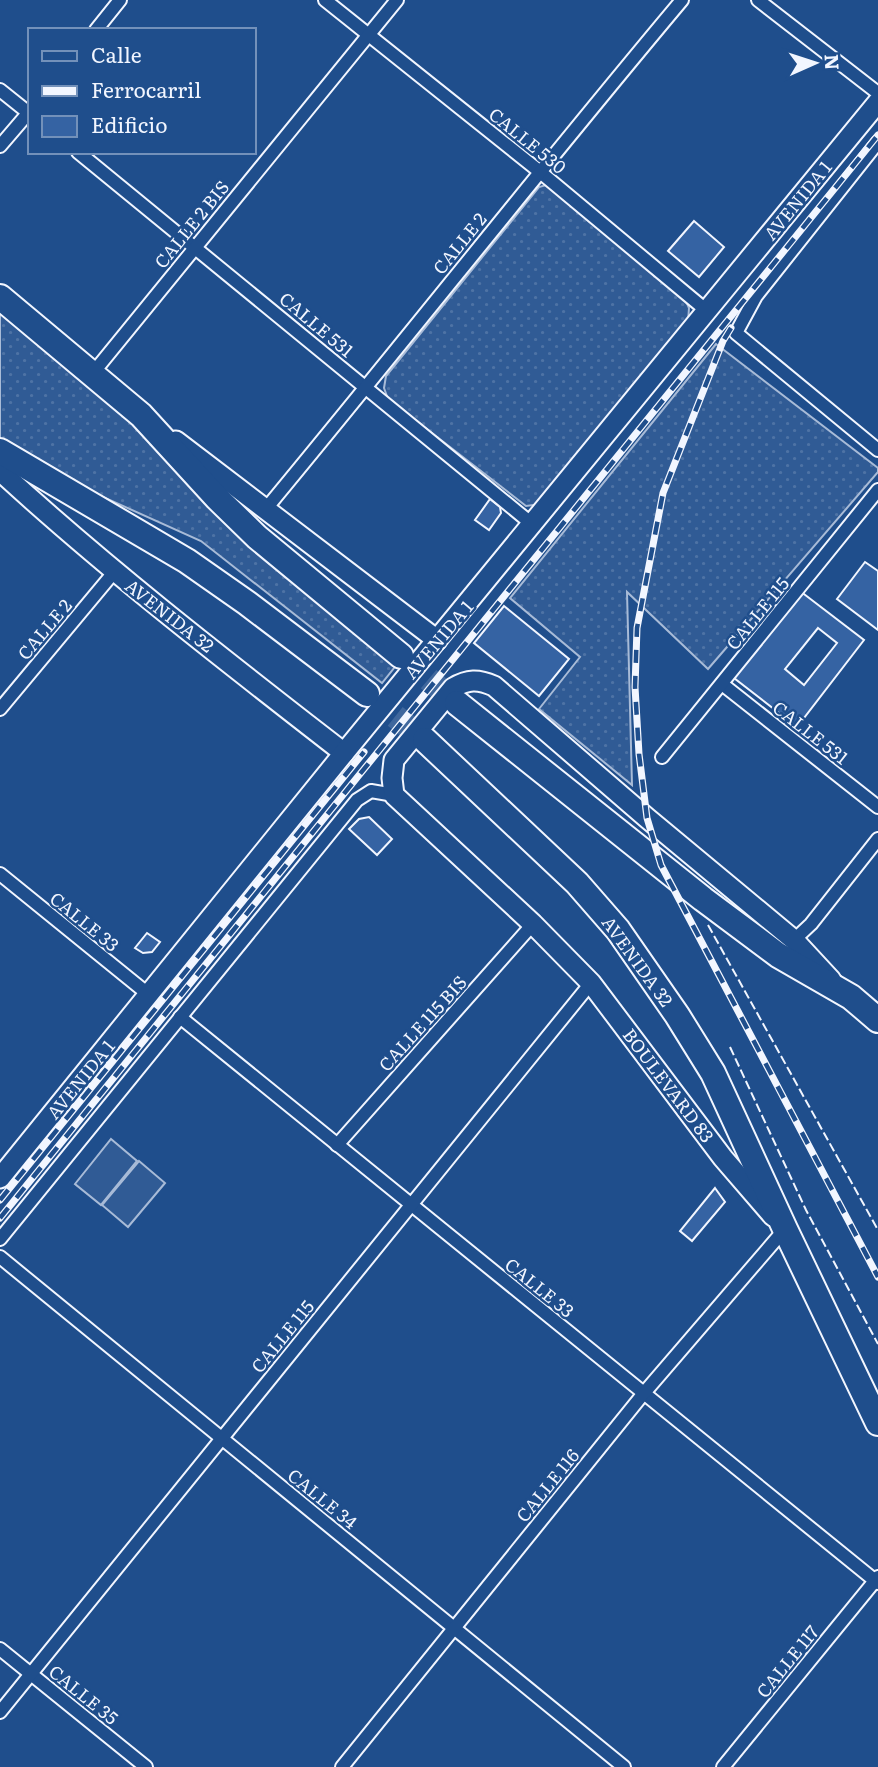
<svg xmlns="http://www.w3.org/2000/svg" width="878" height="1767" viewBox="0 0 878 1767" font-family="Literata,serif">
  <defs>
    <pattern id="grass-dots" width="8" height="8" patternUnits="userSpaceOnUse" patternTransform="scale(1.75)"><rect width="8" height="8" fill="#305b95"/><path d="M2 2h.1M6 6h.1" fill="none" stroke="#4e73a5" stroke-width="1.8" stroke-linecap="round"/></pattern>
  </defs>
  <rect width="100%" height="100%" fill="#1f4e8c"/>
  <g fill="url(#grass-dots)" stroke="#a8bbd7" stroke-width="2">
    <path d="M 546,185 L 686,301 L 689,308 L 688,322 L 541,504 L 526,506 L 388,399 L 384,388 L 386,376 L 539,187 Z"/>
    <path d="M 0,311 L 118,405 L 398,663 L 382,683 L 201,541 L 14,457 L 0,446 Z"/>
    <path d="M 716,344 L 878,468 L 878,472 L 708,669 L 627,592 L 632,785 L 539,709 L 580,657 L 510,598 Z"/>
  </g>
  <g fill="#305b95" stroke="#a8bbd7" stroke-width="2">
    <path d="M 111,1139 L 137,1161 L 101,1205 L 75,1184 Z"/>
    <path d="M 139,1161 L 165,1183 L 128,1227 L 102,1205 Z"/>
  </g>
  <g fill="#3563a3" stroke="#f2f6ff" stroke-width="2" fill-rule="evenodd">
    <path d="M 694,221 L 724,247 L 699,277 L 668,251 Z"/>
    <path d="M 490,499 L 500,507 L 501,513 L 489,530 L 475,520 Z"/>
    <path d="M 865,562 L 878,571 L 878,630 L 837,599 Z"/>
    <path d="M 800,591 L 864,640 L 797,727 L 734,678 ZM 818,628 L 837,643 L 804,685 L 785,669 Z"/>
    <path d="M 504,606 L 569,659 L 539,696 L 474,643 Z"/>
    <path d="M 369,817 L 392,839 L 377,855 L 349,829 L 359,819 Z"/>
    <path d="M 147,933 L 160,942 L 152,952 L 143,953 L 135,948 Z"/>
    <path d="M 715,1188 L 725,1202 L 692,1241 L 680,1231 Z"/>
  </g>
  <g fill="none" stroke-linecap="round" stroke-linejoin="round">
    <g stroke="#3f679d" stroke-width="24" stroke-dasharray="24 12" stroke-linecap="butt">
      <path d="M 401,656 L 457,703"/>
      <path d="M 367,694 L 425,740"/>
    </g>
    <g stroke="#f2f6ff" stroke-width="16">
      <g id="street">
        <path d="M 325,0 L 539,171 L 707,311"/>
        <path d="M 758,0 L 878,93"/>
        <path d="M 96,30 L 120,0"/>
        <path d="M 0,90 L 30,114"/>
        <path d="M 878,142 L 756,296 L 736,333 L 878,450"/>
        <path d="M 0,146 L 30,111"/>
        <path d="M 78,152 L 532,524"/>
        <path d="M 93,373 L 397,0"/>
        <path d="M 265,510 C 405,341 541,168 682,0"/>
        <path d="M 722,684 L 878,807"/>
        <path d="M 0,709 L 115,571"/>
        <path d="M 662,757 L 878,490"/>
        <path d="M 0,874 L 148,994"/>
        <path d="M 794,940 L 811,924 L 878,839"/>
        <path d="M 180,1017 L 878,1583"/>
        <path d="M 337,1145 L 533,924"/>
        <path d="M 0,1239 L 357,800 L 371,791 L 394,795"/>
        <path d="M 0,1257 L 624,1767"/>
        <path d="M 0,1649 L 146,1767"/>
        <path d="M 0,1712 L 591,983"/>
        <path d="M 342,1767 L 644,1393 L 785,1229"/>
        <path d="M 723,1767 L 878,1577"/>
      </g>
    </g>
    <g stroke="#f2f6ff" stroke-width="23">
      <g id="secondary">
        <path d="M 176,441 L 437,640"/>
        <path d="M 0,471 C 109,571 227,662 344,753"/>
        <path d="M 0,1178 L 344,753 L 878,102"/>
        <path d="M 773,1216 L 723,1158 L 591,983 L 533,924 L 394,795 L 392,778 L 394,760 L 453,688 C 468,679 478,679 494,686 L 647,818 L 794,940 L 831,980"/>
      </g>
    </g>
    <g stroke="#f2f6ff" stroke-width="28">
      <g id="highway">
        <path d="M 0,297 L 141,415 L 217,498 L 257,537 L 401,656"/>
        <path d="M 0,451 L 187,561 L 247,603 L 367,694"/>
        <path d="M 457,703 L 703,899 L 778,955 L 851,997 L 878,1020"/>
        <path d="M 425,740 L 577,883 L 618,930 L 677,1015 L 713,1073 L 785,1229 L 878,1423"/>
      </g>
    </g>
    <use href="#street" stroke="#1f4e8c" stroke-width="12"/>
    <use href="#secondary" stroke="#1f4e8c" stroke-width="19"/>
    <use href="#highway" stroke="#1f4e8c" stroke-width="24"/>
    <g stroke="#f2f6ff" stroke-width="7">
      <g id="rail">
        <path d="M 731,328 L 723,341 L 663,493 L 637,628 L 635,687 L 639,754 L 647,818 L 661,865 L 878,1277"/>
        <path d="M 0,1200 L 364,752"/>
        <path d="M 0,1218 L 878,135"/>
      </g>
    </g>
    <use href="#rail" stroke="#1f4e8c" stroke-width="4.5" stroke-dasharray="13" stroke-linecap="butt"/>
    <g stroke="#f2f6ff" stroke-width="2" stroke-dasharray="9 3.5" stroke-linecap="butt">
      <path d="M 708,925 L 878,1230"/>
      <path d="M 730,1047 L 806,1210 L 878,1344"/>
    </g>
  </g>
  <g text-anchor="middle" dominant-baseline="central" stroke-width="5" stroke-linejoin="round" paint-order="stroke">
    <g font-size="18" fill="#f2f6ff" stroke="#1f4e8c">
      <text transform="translate(528 140) rotate(39)">CALLE 530</text>
      <text transform="translate(797 200) rotate(-51)">AVENIDA 1</text>
      <text transform="translate(191 224) rotate(-51)">CALLE 2 BIS</text>
      <text transform="translate(459 243) rotate(-51)">CALLE 2</text>
      <text transform="translate(317 324) rotate(40)">CALLE 531</text>
      <text transform="translate(757 613) rotate(-51)">CALLE 115</text>
      <text transform="translate(170 615) rotate(38)">AVENIDA 32</text>
      <text transform="translate(44 629) rotate(-50)">CALLE 2</text>
      <text transform="translate(438 639) rotate(-50)">AVENIDA 1</text>
      <text transform="translate(811 732) rotate(38)">CALLE 531</text>
      <text transform="translate(85 921) rotate(39)">CALLE 33</text>
      <text transform="translate(638 961) rotate(54)">AVENIDA 32</text>
      <text transform="translate(422 1023) rotate(-48)">CALLE 115 BIS</text>
      <text transform="translate(80 1079) rotate(-51)">AVENIDA 1</text>
      <text transform="translate(669 1085) rotate(53)">BOULEVARD 83</text>
      <text transform="translate(540 1287) rotate(39)">CALLE 33</text>
      <text transform="translate(282 1336) rotate(-51)">CALLE 115</text>
      <text transform="translate(547 1485) rotate(-51)">CALLE 116</text>
      <text transform="translate(323 1498) rotate(39)">CALLE 34</text>
      <text transform="translate(787 1661) rotate(-51)">CALLE 117</text>
      <text transform="translate(84 1694) rotate(39)">CALLE 35</text>
    </g>
  </g>
  <rect x="28" y="28" width="228" height="126" fill="#1f4e8c" stroke="#7391ba" stroke-width="2"/>
  <rect x="42" y="51" width="35" height="10" fill="#1f4e8c" stroke="#7391ba" stroke-width="2"/>
  <text x="91" y="63" font-size="21" fill="#f2f6ff">Calle</text>
  <rect x="42" y="86" width="35" height="10" fill="#f2f6ff" stroke="#7391ba" stroke-width="2"/>
  <text x="91" y="98" font-size="21" fill="#f2f6ff">Ferrocarril</text>
  <rect x="42" y="116" width="35" height="21" fill="#3563a3" stroke="#7391ba" stroke-width="2"/>
  <text x="91" y="133" font-size="21" fill="#f2f6ff">Edificio</text>
  <g transform="translate(815 63) rotate(87)" stroke="#1f4e8c" stroke-width="5" paint-order="stroke">
  <path d="M0-5L12 26L0 18L-12 26Z" fill="#f2f6ff"/>
  <text y="-10" font-size="19" font-weight="bold" text-anchor="middle" fill="#f2f6ff">N</text>
  </g>
</svg>
